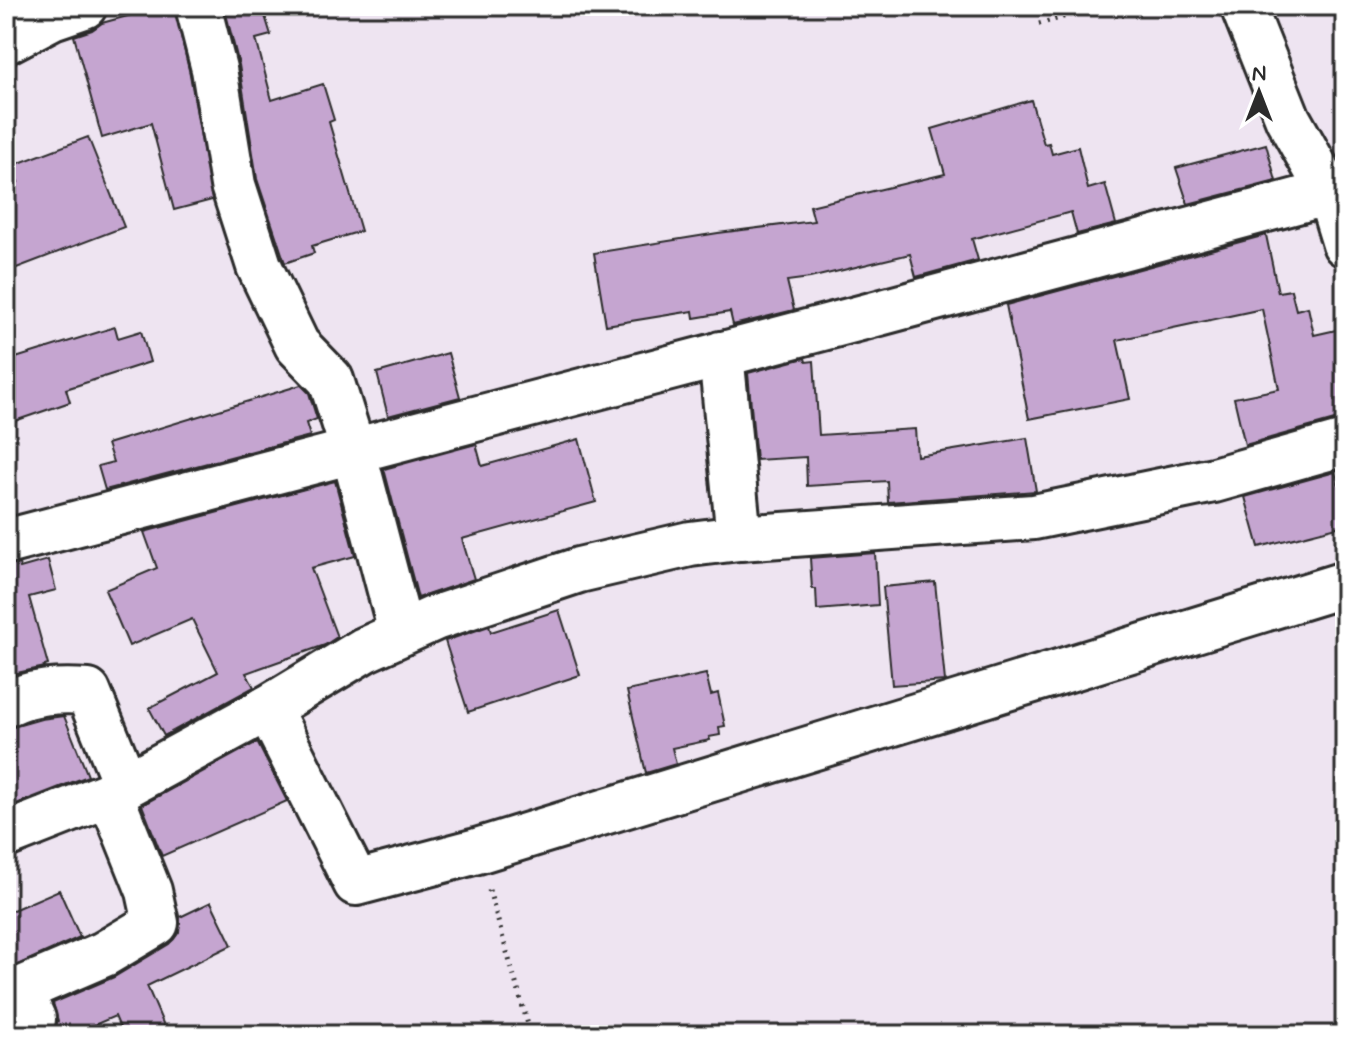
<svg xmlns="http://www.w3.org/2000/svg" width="1351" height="1041" viewBox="0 0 1351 1041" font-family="Mynerve,sans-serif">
  <rect width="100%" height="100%" fill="#eee4f1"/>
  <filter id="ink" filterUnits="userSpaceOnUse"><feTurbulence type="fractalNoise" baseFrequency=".0125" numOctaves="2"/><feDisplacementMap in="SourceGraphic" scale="16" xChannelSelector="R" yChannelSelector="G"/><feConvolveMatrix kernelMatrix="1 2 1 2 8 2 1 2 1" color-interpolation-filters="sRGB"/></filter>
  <g filter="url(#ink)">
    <g fill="#c5a5d0" stroke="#2b2b2b" stroke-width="2">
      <path d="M 164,6 L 174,6 L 190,74 L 212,200 L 174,210 L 151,123 L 102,138 L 74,36 L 92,30 L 102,23 Z"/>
      <path d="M 224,6 L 262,6 L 271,35 L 256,39 L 272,100 L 323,84 L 334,120 L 329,122 L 361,231 L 312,246 L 314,253 L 285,263 L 257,179 L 239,65 Z"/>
      <path d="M 1031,100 L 1044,144 L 1049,143 L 1052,154 L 1078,147 L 1088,189 L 1105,184 L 1116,224 L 1077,234 L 1071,212 L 972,239 L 978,260 L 916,277 L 910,254 L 810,278 L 787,281 L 794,310 L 733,325 L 730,312 L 694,318 L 693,311 L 606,325 L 594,253 L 718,233 L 814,221 L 810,206 L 945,174 L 932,129 Z"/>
      <path d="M 88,137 L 124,227 L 6,272 L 6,186 L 18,182 L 11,166 Z"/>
      <path d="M 1266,144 L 1276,181 L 1188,204 L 1176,168 Z"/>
      <path d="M 1266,235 L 1278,292 L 1291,290 L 1296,310 L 1308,307 L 1314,335 L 1345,328 L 1345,419 L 1338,419 L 1245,445 L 1234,398 L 1279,389 L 1262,309 L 1117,340 L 1130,399 L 1029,419 L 1006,305 Z"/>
      <path d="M 115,327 L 118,338 L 141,331 L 150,362 L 66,389 L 70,402 L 6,424 L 6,361 Z"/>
      <path d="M 448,353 L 460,397 L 388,416 L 377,373 Z"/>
      <path d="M 805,358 L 806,362 L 814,361 L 819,435 L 915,429 L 917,456 L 1027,438 L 1036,491 L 888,502 L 887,481 L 807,486 L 806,457 L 756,460 L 748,373 Z"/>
      <path d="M 301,385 L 309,393 L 317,419 L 306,423 L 310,436 L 105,490 L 98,466 L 113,462 L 107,444 Z"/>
      <path d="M 579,439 L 596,502 L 462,539 L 474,579 L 418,598 L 384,469 L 476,444 L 482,466 Z"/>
      <path d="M 1335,472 L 1345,509 L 1345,525 L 1259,547 L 1245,497 Z"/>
      <path d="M 335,481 L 355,556 L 311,568 L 337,637 L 325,645 L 246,673 L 254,687 L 164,736 L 149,708 L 218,672 L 192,619 L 129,646 L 105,590 L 157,568 L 144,532 Z"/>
      <path d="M 875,553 L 878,605 L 817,610 L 816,589 L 812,589 L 810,558 Z"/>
      <path d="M 48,560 L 56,590 L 29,597 L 48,665 L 44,666 L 45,667 L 12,674 L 6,652 L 6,566 L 19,564 L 20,568 Z"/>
      <path d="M 935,582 L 945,681 L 892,685 L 883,587 Z"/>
      <path d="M 559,610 L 580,675 L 468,712 L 445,641 L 489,626 L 491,632 Z"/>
      <path d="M 706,674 L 711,695 L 718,693 L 725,726 L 719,727 L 720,735 L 709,737 L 710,740 L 672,748 L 676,764 L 646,773 L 627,691 Z"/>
      <path d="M 64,716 L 88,776 L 6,808 L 6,729 L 41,719 Z"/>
      <path d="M 257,742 L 287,801 L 162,856 L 142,805 Z"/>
      <path d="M 59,890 L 80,937 L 6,970 L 6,913 Z"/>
      <path d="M 211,902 L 232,945 L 147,986 L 168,1035 L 123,1035 L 115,1016 L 71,1035 L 52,1035 L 58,1021 L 53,1003 L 114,977 L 169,944 L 179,932 L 180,917 Z"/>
    </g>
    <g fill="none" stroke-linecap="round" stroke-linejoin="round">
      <g stroke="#2b2b2b" stroke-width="50">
        <g id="minor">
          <path d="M 198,6 L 214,69 L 233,185 L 259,266 L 297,345 L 331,380 L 353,450 L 401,632"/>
          <path d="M 1243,6 L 1288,119 L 1329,192 L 1345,244"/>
          <path d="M 6,41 L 52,17 L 84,6"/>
          <path d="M 721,354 L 739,538"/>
          <path d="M 6,542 L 868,316 L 1345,188"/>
          <path d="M 6,704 C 32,691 60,690 88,692 L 126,785"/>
          <path d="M 268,708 L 356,883 L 477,851 L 1345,584"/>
          <path d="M 6,835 L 110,794 L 268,708 L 364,650 L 435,618 L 579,570 L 690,544 L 739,538 L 1034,517 L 1214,480 L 1345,443"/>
          <path d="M 6,1031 L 33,1019 L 20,990 L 104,954 L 156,923 L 149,891 L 110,794"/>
        </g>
      </g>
      <g stroke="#2b2b2b" stroke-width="5" stroke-dasharray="2 6" stroke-linecap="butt">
        <path d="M 1039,24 L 1101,6"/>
        <path d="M 489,890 L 531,1035"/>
      </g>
      <use href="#minor" stroke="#fff" stroke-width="44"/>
    </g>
  </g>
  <rect width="1351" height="1041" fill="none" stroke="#fff" stroke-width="32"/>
  <rect x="16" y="16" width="1319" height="1009" fill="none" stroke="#2b2b2b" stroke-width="3" filter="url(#ink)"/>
  <g transform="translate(1259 92)" stroke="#ffffff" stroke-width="6" paint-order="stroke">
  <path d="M0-6L14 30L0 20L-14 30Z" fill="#2b2b2b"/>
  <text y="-12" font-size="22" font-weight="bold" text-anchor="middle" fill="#2b2b2b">N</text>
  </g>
</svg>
